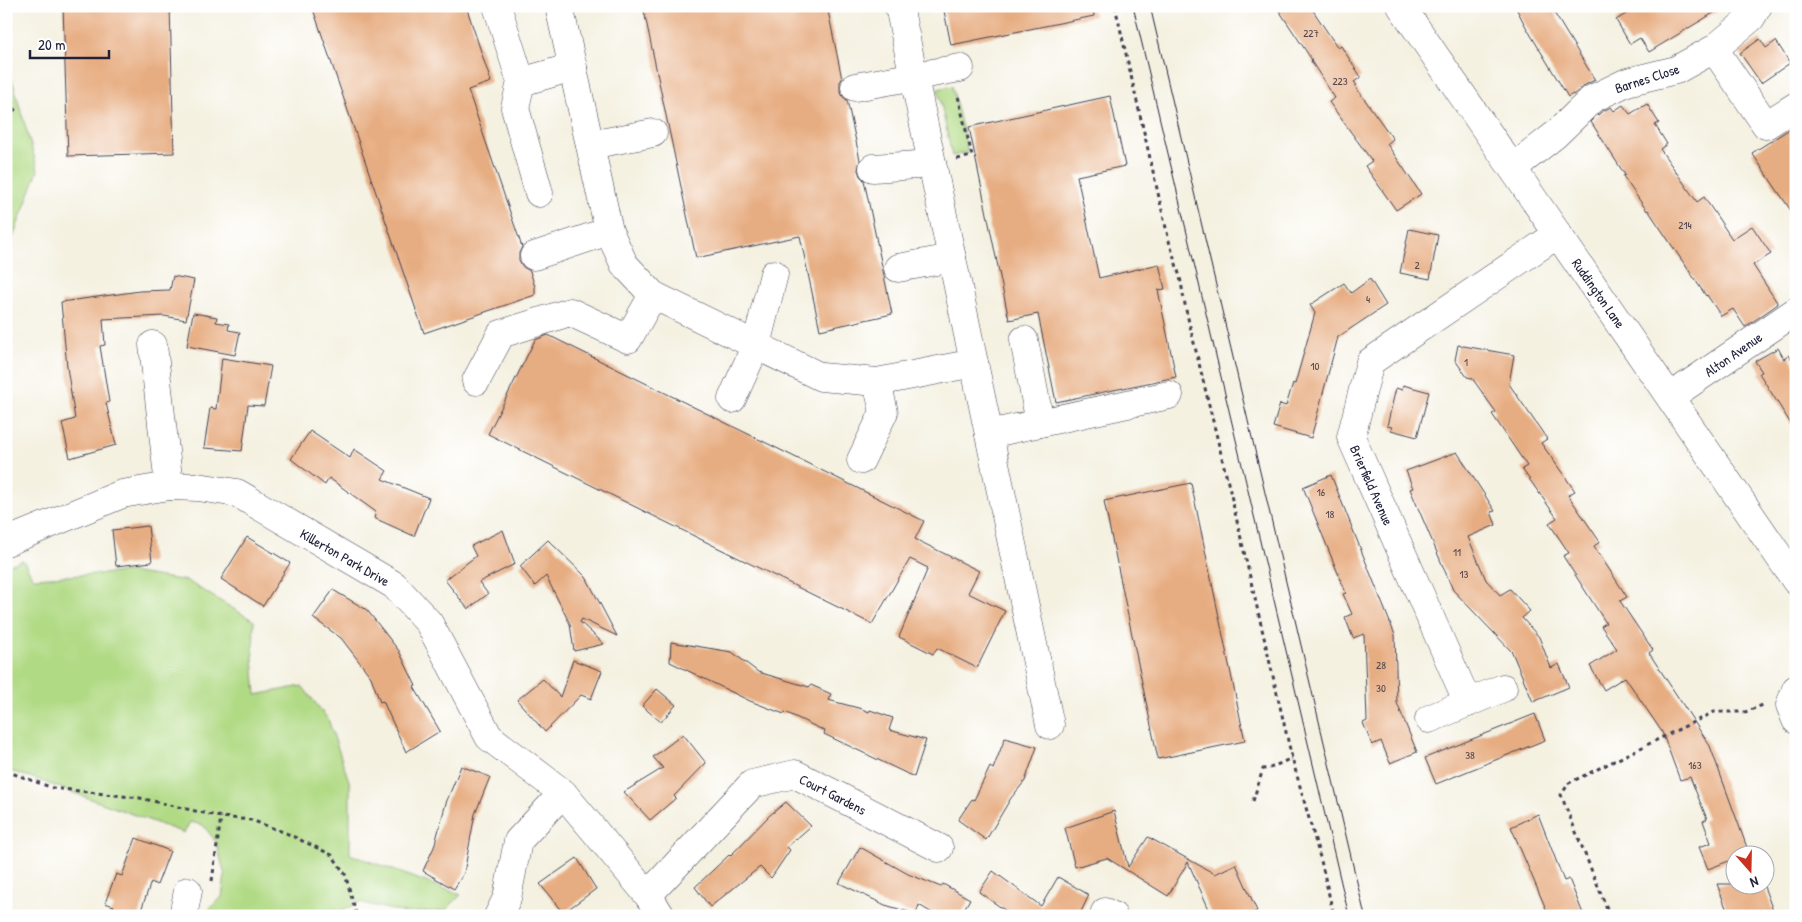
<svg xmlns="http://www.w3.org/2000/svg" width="1802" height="922" viewBox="0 0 1802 922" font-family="'Patrick Hand',sans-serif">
  <rect width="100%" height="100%" fill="#fff"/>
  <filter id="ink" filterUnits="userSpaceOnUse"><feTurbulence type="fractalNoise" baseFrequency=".02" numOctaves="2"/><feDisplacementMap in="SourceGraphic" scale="10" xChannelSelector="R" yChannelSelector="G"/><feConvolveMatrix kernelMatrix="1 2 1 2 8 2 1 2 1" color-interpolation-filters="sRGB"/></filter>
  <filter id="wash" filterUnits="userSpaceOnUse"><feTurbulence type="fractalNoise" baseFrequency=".0096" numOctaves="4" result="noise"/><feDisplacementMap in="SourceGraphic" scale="20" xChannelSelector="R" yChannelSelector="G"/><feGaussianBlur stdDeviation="1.12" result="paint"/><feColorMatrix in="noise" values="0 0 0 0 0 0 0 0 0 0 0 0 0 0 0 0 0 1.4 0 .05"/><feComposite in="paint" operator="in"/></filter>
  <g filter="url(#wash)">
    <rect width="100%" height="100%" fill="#f4f1e1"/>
    <g fill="#b1da84" stroke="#6a7e60">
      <path d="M 6,59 L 38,170 L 6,256 Z"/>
      <path d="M 952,86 L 968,152 L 952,156 L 938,89 Z"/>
      <path d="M 23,560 L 33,578 L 130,572 L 187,581 L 254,621 L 253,658 L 256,695 L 302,686 L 328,719 L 350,784 L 350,854 L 461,895 L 445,911 L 405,913 L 360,902 L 331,916 L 288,916 L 261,909 L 242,916 L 202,916 L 222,897 L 225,875 L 216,842 L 203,825 L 190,822 L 184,833 L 33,778 L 6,770 L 6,566 Z"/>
    </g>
    <g id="blocks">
      <g fill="#e7ad82">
        <path d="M 63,6 L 170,6 L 174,153 L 68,156 Z"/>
        <path d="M 312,6 L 466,6 L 491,82 L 468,90 L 522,247 L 519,253 L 519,260 L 523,267 L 530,271 L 535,287 L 535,295 L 424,333 Z"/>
        <path d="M 643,6 L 827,6 L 842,79 L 840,82 L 840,90 L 843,97 L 847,100 L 860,160 L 858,170 L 860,176 L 864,180 L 892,314 L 820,330 L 800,236 L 696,258 Z"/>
        <path d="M 943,6 L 1093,6 L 1094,16 L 951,45 Z"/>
        <path d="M 1276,6 L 1310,6 L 1338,48 L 1341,46 L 1361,77 L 1354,82 L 1357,85 L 1355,86 L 1393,139 L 1387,144 L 1421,194 L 1396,210 L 1365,166 L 1372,161 L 1329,102 L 1335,98 L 1311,61 L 1312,60 Z"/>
        <path d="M 1515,6 L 1550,6 L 1595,80 L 1585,85 L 1573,95 L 1573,94 L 1568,97 L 1526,27 Z"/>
        <path d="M 1639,6 L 1725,6 L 1649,52 L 1640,38 L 1630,44 L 1616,20 Z"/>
        <path d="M 1760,39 L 1766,48 L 1776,41 L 1790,63 L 1761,83 L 1740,53 Z"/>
        <path d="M 1110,96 L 1125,166 L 1077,176 L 1099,278 L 1159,264 L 1165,289 L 1158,290 L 1176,377 L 1056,402 L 1038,314 L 1009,320 L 969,127 Z"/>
        <path d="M 1647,104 L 1659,123 L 1655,125 L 1667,144 L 1660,149 L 1697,202 L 1704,197 L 1732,239 L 1752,226 L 1771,254 L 1753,265 L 1778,304 L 1745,327 L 1733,309 L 1721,316 L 1707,295 L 1706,296 L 1648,210 L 1647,211 L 1623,176 L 1625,175 L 1591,122 L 1601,112 L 1611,107 L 1614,111 L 1623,105 L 1630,114 Z"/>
        <path d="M 1796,125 L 1796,218 L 1752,153 Z"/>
        <path d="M 1409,229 L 1438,235 L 1430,279 L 1400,273 Z"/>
        <path d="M 173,276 L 194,280 L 186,320 L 164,316 L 103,319 L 105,345 L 100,346 L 109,402 L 106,403 L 116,445 L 70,458 L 62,423 L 75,419 L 67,367 L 61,302 L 140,291 L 170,290 Z"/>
        <path d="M 1370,279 L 1386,305 L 1338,337 L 1311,438 L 1273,427 L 1280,404 L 1286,406 L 1293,383 L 1295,384 L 1315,313 L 1310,305 L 1344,283 L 1351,293 Z"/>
        <path d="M 193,313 L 217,317 L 216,322 L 229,324 L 228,330 L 240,332 L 235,355 L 187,346 Z"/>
        <path d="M 548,335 L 924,521 L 915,539 L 979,571 L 968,593 L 1005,611 L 977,668 L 937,648 L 933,654 L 899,637 L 928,568 L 910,559 L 872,624 L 488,434 L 535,340 Z"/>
        <path d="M 1458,345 L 1514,355 L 1509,384 L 1547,439 L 1541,443 L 1575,491 L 1568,495 L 1600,542 L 1594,546 L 1627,597 L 1620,601 L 1653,650 L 1649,653 L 1710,746 L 1749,853 L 1734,854 L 1734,859 L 1708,869 L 1699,847 L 1711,843 L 1703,821 L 1707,819 L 1690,777 L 1680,780 L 1662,732 L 1625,677 L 1604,690 L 1590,666 L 1617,649 L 1601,626 L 1606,623 L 1563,556 L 1569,553 L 1549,523 L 1557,518 L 1522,469 L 1527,466 L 1492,414 L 1496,412 L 1472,378 L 1467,377 L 1455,360 Z"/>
        <path d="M 1778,348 L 1784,359 L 1789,355 L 1796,367 L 1796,432 L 1759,373 L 1762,372 L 1755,361 Z"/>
        <path d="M 222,358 L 271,366 L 264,406 L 248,405 L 242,451 L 204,448 L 210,408 L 216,409 Z"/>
        <path d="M 1403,385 L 1429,392 L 1417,437 L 1391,430 L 1392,427 L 1387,426 L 1396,388 L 1402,390 Z"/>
        <path d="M 310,431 L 350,458 L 354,449 L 387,471 L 382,479 L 429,498 L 414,536 L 374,518 L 376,512 L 329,478 L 325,485 L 291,459 Z"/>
        <path d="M 1457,452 L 1495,511 L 1491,512 L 1496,525 L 1468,537 L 1486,580 L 1500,595 L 1510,589 L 1530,611 L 1522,618 L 1539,637 L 1551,668 L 1559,664 L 1569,687 L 1533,702 L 1512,652 L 1453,590 L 1410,489 L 1413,488 L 1406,471 Z"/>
        <path d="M 1331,475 L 1395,635 L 1397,703 L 1417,752 L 1390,763 L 1381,741 L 1372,745 L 1363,723 L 1367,721 L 1364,634 L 1353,638 L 1345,617 L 1352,614 L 1343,594 L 1346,593 L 1303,487 Z"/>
        <path d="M 1191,483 L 1245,741 L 1158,759 L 1104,501 Z"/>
        <path d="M 148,526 L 152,562 L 116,566 L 112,530 Z"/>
        <path d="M 503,530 L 515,564 L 479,582 L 488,594 L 468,609 L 445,580 L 476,556 L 471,546 Z"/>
        <path d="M 247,537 L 290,563 L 263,606 L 221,579 Z"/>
        <path d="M 548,540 L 586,577 L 617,636 L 582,619 L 580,622 L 604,644 L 574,651 L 570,624 L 546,576 L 535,586 L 520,566 Z"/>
        <path d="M 333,590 L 367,610 L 399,651 L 416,686 L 414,687 L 440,731 L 406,752 L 383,701 L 380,702 L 371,677 L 341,638 L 313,618 Z"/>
        <path d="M 671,642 L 732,652 L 758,672 L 809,687 L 811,685 L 831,694 L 828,700 L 862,709 L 869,712 L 870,710 L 893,718 L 889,730 L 926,740 L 914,777 L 824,734 L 825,731 L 785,712 L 784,714 L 750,701 L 670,662 Z"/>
        <path d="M 573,660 L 602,671 L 591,699 L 581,695 L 545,732 L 517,700 L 543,679 L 560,697 Z"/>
        <path d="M 657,689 L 676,705 L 661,722 L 642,706 Z"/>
        <path d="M 1535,714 L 1545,740 L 1436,784 L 1425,758 Z"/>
        <path d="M 683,734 L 706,763 L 674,796 L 676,798 L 650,820 L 624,792 L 663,768 L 653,757 Z"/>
        <path d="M 1005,738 L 1037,747 L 1025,781 L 1011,798 L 986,840 L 958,820 L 972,799 L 974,800 L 990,767 L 993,769 Z"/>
        <path d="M 461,766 L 490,777 L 475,814 L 464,873 L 454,889 L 423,871 L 434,847 L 446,803 Z"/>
        <path d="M 786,802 L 811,826 L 787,847 L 790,850 L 771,878 L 760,867 L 710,907 L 695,887 L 729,855 L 730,856 L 770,815 Z"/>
        <path d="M 1114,811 L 1128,867 L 1148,837 L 1215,874 L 1236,864 L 1257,911 L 1244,916 L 1212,916 L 1188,862 L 1168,896 L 1107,858 L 1075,867 L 1065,828 Z"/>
        <path d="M 1538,814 L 1564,881 L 1569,879 L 1584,916 L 1549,916 L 1511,827 Z"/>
        <path d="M 136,838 L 170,851 L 157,885 L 151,882 L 139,916 L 108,916 L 114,906 L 105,903 L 116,874 L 122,876 Z"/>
        <path d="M 860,847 L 908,874 L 941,887 L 943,884 L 970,899 L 960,916 L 937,916 L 919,905 L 916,914 L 885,905 L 839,883 Z"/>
        <path d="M 577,858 L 596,889 L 563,913 L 540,884 Z"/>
        <path d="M 993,871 L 1041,906 L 1058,877 L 1089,895 L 1079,916 L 1013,916 L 979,892 Z"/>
        <path d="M 1717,884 L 1763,884 L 1775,916 L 1729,916 Z"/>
      </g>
    </g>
  </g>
  <g filter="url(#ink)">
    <use href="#blocks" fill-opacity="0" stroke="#424154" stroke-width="1"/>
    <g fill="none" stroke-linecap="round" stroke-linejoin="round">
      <g stroke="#424154" stroke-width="29">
        <g id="minor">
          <path d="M 497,6 L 521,82 L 515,108 L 539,193"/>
          <path d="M 559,6 L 609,231 L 624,264 L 653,295 L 821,377 L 877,382 L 974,363"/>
          <path d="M 899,6 L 1050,725"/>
          <path d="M 1714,49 L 1766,125 L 1796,106"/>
          <path d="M 521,82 L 573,67"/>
          <path d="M 855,87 L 960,68"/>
          <path d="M 590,145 L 653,133"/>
          <path d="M 873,168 L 932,164"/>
          <path d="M 1513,168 L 1555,135 L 1592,99 L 1627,82 L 1676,70 L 1714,49 L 1751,18 L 1758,6"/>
          <path d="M 534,256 L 609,231"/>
          <path d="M 898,268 L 952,258"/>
          <path d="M 1024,340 L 1040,423"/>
          <path d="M 153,345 L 169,486"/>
          <path d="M 476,381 L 501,334 L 570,312 L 628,339 L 653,295"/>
          <path d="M 1670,397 L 1796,311"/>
          <path d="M 732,399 L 756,345 L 774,274"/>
          <path d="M 989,434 L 1169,395"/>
          <path d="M 861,460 L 884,412 L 877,382"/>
          <path d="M 6,542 L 122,494 L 169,486 L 198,487 L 237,493 L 394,585 L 429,623 L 489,737 L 563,793 L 648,895 L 661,916"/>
          <path d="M 1796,689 L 1790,705 L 1796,720"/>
          <path d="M 1468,703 L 1351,437 L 1370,362 L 1558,234"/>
          <path d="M 1429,719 L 1503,688"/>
          <path d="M 648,895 L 752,784 L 795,774 L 939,848"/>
          <path d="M 1105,912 L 1113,916"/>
          <path d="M 183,916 L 188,891"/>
          <path d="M 498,916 L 507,898 L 518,841 L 563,793"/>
        </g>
      </g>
      <g stroke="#424154" stroke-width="29">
        <path id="major" d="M 1401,6 L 1796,581"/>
      </g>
      <g stroke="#424154" stroke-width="3" stroke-dasharray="4 4" stroke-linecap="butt">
        <path d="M 1115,6 L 1169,241 L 1180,277 L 1186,310 L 1230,491 L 1292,758 L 1321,861 L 1334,916"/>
        <path d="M 6,85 L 15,109 L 6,126"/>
        <path d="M 957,159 L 972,156 L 958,96"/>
        <path d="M 6,771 L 53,788 L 140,798 L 221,817 L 251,820 L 286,833 L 332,855 L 345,874 L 357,916"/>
        <path d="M 1253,801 L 1263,769 L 1270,768 L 1292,758"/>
        <path d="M 212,881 L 221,817"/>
        <path d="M 1610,916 L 1561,795 L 1569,783 L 1714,712 L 1745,712 L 1763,705"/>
      </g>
      <use href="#minor" stroke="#fff" stroke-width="28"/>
      <use href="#major" stroke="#fff" stroke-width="28"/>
      <g stroke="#22223b" stroke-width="1">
        <path d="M 1133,6 L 1349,916"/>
        <path d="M 1150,6 L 1365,916"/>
      </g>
    </g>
  </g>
  <g text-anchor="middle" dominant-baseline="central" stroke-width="5" stroke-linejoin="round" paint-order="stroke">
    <g font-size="11" fill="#53454d">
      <text x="1311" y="33">227</text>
      <text x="1340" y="81">223</text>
      <text x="1685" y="225">214</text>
      <text x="1417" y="265">2</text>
      <text x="1368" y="299">4</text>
      <text x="1466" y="362">1</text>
      <text x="1315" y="366">10</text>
      <text x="1321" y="492">16</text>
      <text x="1330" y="514">18</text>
      <text x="1457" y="552">11</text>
      <text x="1464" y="574">13</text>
      <text x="1381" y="665">28</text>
      <text x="1381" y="688">30</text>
      <text x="1470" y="755">38</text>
      <text x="1695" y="765">163</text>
    </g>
    <g font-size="14" fill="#22223b" stroke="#fff">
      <text transform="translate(1647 78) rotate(-18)">Barnes Close</text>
      <text transform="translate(1599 293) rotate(55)">Ruddington Lane</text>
      <text transform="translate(1733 354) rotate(-35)">Alton Avenue</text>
      <text transform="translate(1372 485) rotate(66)">Brierfield Avenue</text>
      <text transform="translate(345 557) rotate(30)">Killerton Park Drive</text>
      <text transform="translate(833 794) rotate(27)">Court Gardens</text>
    </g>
  </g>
  <rect width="1802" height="922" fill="none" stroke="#fff" stroke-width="25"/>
  <g transform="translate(1750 870) rotate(160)"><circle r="24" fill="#ffffff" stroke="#a7a7b1"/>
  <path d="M0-4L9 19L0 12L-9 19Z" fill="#c8321e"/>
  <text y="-8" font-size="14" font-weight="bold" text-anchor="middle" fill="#22223b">N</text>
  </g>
  <path d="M30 50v8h79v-8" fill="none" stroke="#22223b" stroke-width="2.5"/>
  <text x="38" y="50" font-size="15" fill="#22223b" stroke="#ffffff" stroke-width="4" paint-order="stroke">20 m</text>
</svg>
